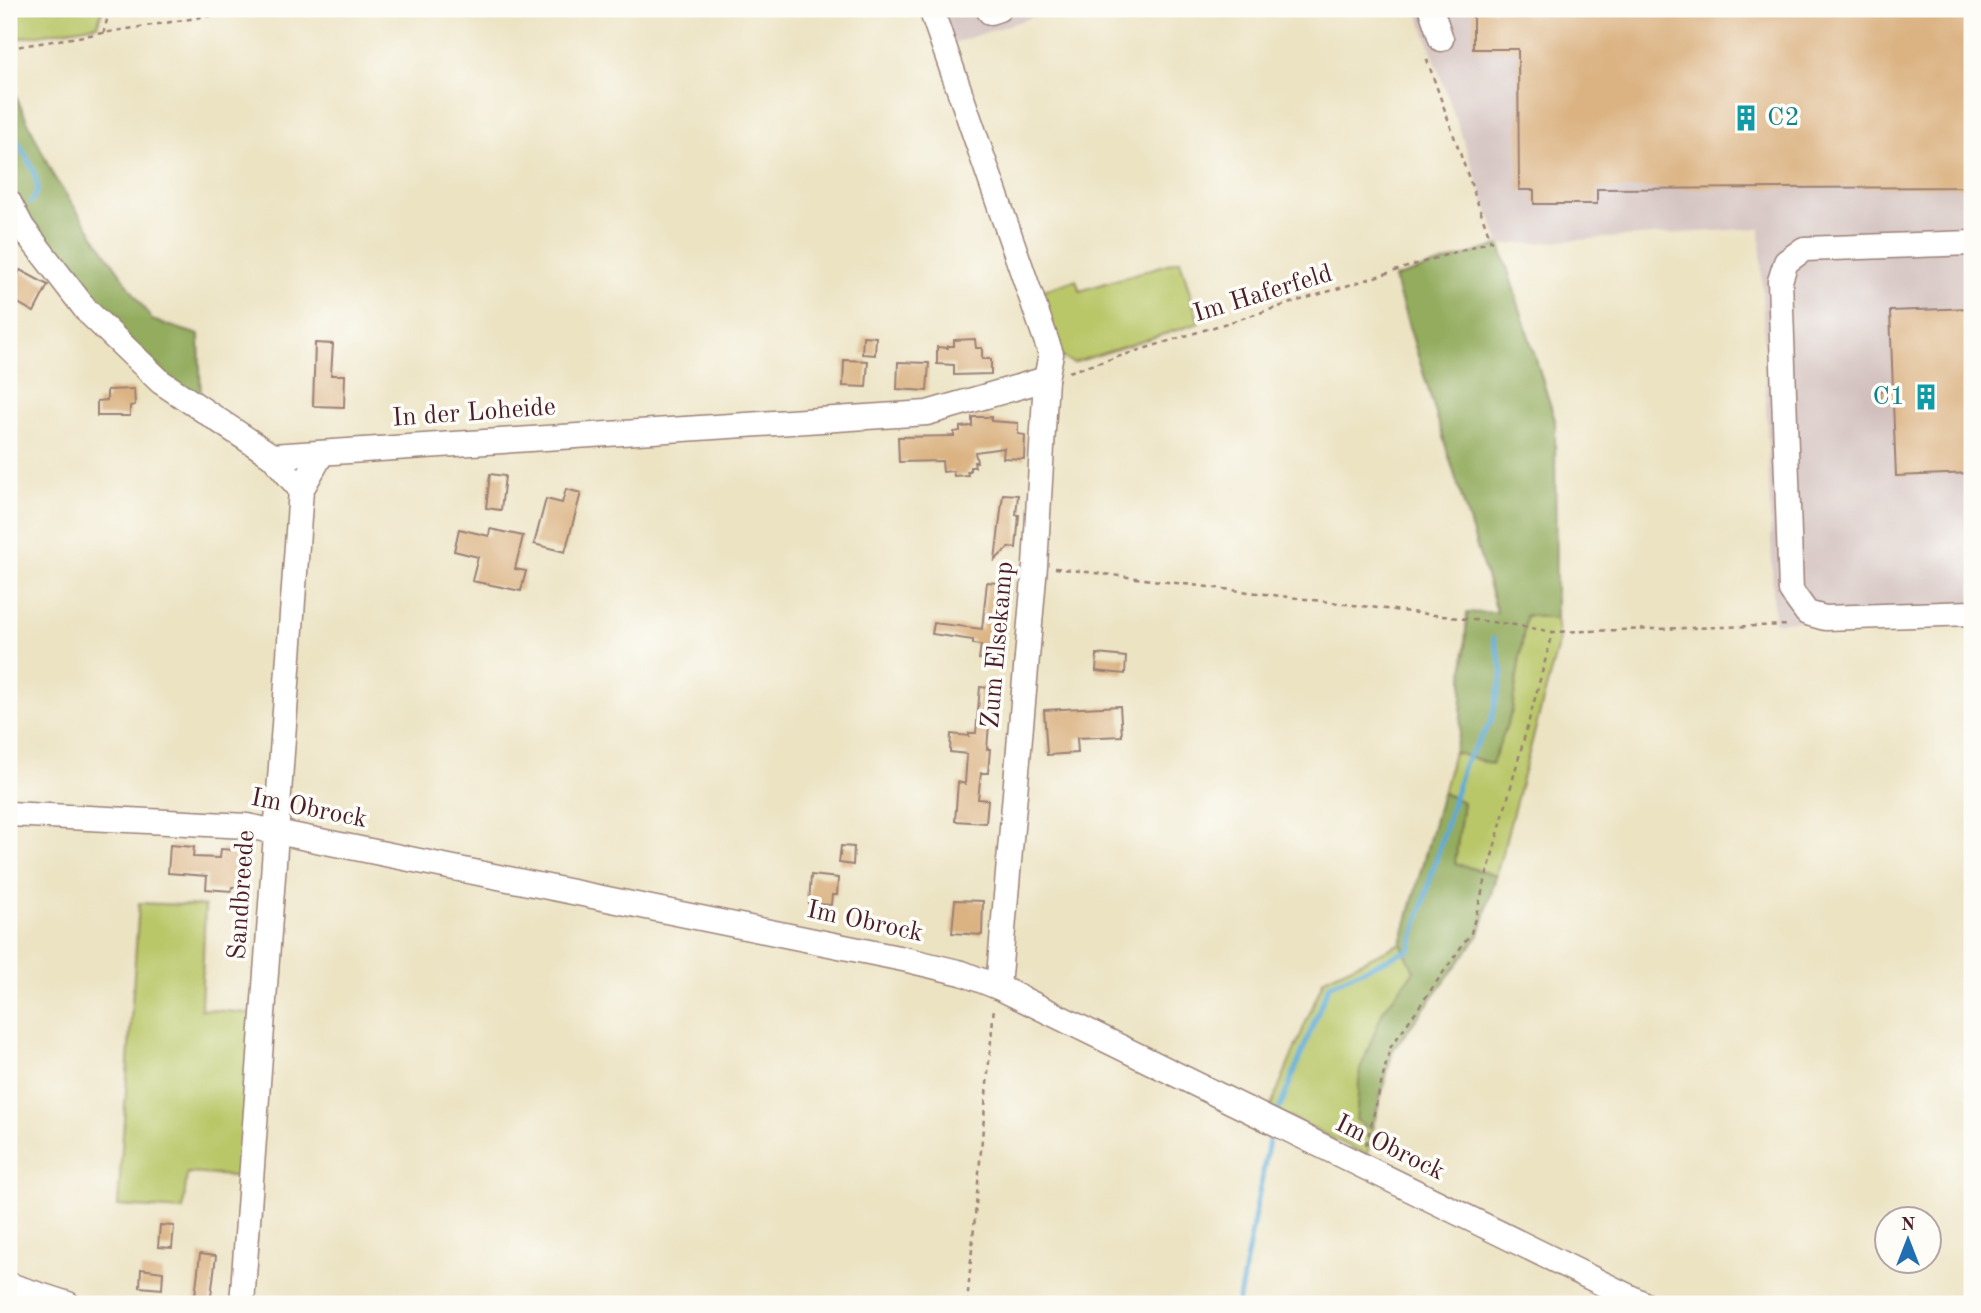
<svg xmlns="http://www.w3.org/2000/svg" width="1981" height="1313" viewBox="0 0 1981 1313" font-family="'Old Standard TT',serif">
  <rect width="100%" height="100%" fill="#fdfcf7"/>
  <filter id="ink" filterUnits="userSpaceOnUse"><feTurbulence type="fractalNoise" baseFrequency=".0143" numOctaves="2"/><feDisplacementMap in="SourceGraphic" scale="14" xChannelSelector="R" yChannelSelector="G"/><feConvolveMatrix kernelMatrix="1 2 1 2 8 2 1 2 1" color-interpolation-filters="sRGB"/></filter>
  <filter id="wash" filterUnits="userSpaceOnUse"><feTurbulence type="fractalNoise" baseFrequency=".00686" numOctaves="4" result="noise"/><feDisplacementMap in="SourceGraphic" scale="28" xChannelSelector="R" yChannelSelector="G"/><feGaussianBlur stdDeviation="1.57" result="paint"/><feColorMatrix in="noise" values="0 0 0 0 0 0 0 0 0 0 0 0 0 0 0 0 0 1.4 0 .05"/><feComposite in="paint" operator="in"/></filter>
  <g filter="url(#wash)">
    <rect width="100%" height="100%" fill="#ece3c3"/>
    <g fill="#d1bfbd">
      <path d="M 942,9 L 1057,9 L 954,43 Z"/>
      <path d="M 1417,9 L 1972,9 L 1972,616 L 1774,622 L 1760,228 L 1500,245 Z"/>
    </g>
    <g fill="#bac769" stroke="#82734a" stroke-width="2">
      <path d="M 9,9 L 103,9 L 97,25 L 9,40 Z"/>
      <path d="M 1180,260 L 1199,323 L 1073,363 L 1062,357 L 1038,292 L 1076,280 L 1080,291 Z"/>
      <path d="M 1526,615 L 1556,619 L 1559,641 L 1496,876 L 1455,863 L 1463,802 L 1443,793 L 1454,752 L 1492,764 L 1512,711 Z"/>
      <path d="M 139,903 L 205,906 L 201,1009 L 259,1014 L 247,1177 L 187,1173 L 183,1210 L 118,1206 Z"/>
      <path d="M 1401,943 L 1414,971 L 1383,1011 L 1356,1120 L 1372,1130 L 1367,1155 L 1270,1108 L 1324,979 Z"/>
    </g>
    <g fill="#93ac5d" stroke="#6e6644" stroke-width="2">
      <path d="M 9,82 L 54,177 L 152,320 L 199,335 L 201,401 L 167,376 L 92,304 L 18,206 L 9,188 Z"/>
      <path d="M 1500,245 L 1555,420 L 1556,619 L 1526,615 L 1512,711 L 1492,764 L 1454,752 L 1460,731 L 1467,613 L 1497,612 L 1394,278 Z"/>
      <path d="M 1442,793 L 1463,802 L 1455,863 L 1496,876 L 1479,935 L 1393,1050 L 1372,1130 L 1356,1120 L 1360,1070 L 1383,1011 L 1414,971 L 1401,943 Z"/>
    </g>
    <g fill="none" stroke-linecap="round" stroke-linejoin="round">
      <g stroke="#5dabd7" stroke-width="5">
        <path d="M 9,125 L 34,171 L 38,190 L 31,202"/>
        <path d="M 1279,1110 L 1329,985 L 1410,949 L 1464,764 L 1491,722 L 1503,672 L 1494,638"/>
        <path d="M 1238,1304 L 1270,1135"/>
      </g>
    </g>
    <g id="blocks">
      <g fill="#dbb383">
        <path d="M 1473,9 L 1972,9 L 1972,187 L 1597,189 L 1597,204 L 1534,204 L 1534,190 L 1519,190 L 1518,49 L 1473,49 Z"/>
        <path d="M 20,270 L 48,285 L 34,312 L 9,298 L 9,293 Z"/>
        <path d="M 1972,308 L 1972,473 L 1896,476 L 1893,403 L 1881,403 L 1880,391 L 1893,390 L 1890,311 Z"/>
        <path d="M 863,336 L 876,337 L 875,355 L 862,354 Z"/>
        <path d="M 975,339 L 976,348 L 982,348 L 982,359 L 991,359 L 991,374 L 954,375 L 954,365 L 937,364 L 937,347 L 948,348 L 948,346 L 954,346 L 954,340 Z"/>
        <path d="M 315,343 L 333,344 L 331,375 L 345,375 L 344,407 L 313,406 Z"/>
        <path d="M 844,360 L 868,361 L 866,387 L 843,386 Z"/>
        <path d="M 898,362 L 929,363 L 927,391 L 897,389 Z"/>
        <path d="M 134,389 L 135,405 L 130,406 L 130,416 L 97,416 L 97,401 L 107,400 L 107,390 Z"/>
        <path d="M 972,417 L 991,417 L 991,421 L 1018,423 L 1018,434 L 1025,435 L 1024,459 L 1003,458 L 1004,448 L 975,452 L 977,462 L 974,462 L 975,467 L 970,467 L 970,471 L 967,471 L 968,475 L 954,476 L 953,471 L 943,472 L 942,461 L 899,462 L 898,437 L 954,436 L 954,432 L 960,431 L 960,427 L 972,426 Z"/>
        <path d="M 490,474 L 505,476 L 501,510 L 486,508 Z"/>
        <path d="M 566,489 L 581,493 L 565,552 L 534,544 L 546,499 L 562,503 Z"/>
        <path d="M 1003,494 L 1018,495 L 1016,515 L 1019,515 L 1016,548 L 1009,547 L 995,560 Z"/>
        <path d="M 459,529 L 489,536 L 490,529 L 523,536 L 515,569 L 526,571 L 521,591 L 472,581 L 478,557 L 454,551 Z"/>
        <path d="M 987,582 L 1009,584 L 1001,661 L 979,659 L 981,645 L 973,644 L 973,640 L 932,634 L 934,623 L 982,629 Z"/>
        <path d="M 1097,654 L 1126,657 L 1125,674 L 1096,671 Z"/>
        <path d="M 980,687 L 999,689 L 998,713 L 990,712 L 987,749 L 990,749 L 988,773 L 981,773 L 978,799 L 988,800 L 986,823 L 955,821 L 958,782 L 965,784 L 967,754 L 950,752 L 951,734 L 969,736 L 969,733 L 976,733 Z"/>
        <path d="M 1120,706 L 1122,736 L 1077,738 L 1078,753 L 1047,755 L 1044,710 Z"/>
        <path d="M 170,845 L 194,847 L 193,857 L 220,858 L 221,849 L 249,851 L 247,879 L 240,878 L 240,887 L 232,887 L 231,891 L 206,889 L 207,876 L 168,873 Z"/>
        <path d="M 841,846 L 854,847 L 853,865 L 839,863 Z"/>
        <path d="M 811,875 L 838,878 L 837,895 L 832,895 L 831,905 L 809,903 Z"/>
        <path d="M 955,900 L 983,901 L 982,935 L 952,933 Z"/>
        <path d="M 160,1225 L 174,1226 L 172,1248 L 158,1247 Z"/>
        <path d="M 200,1254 L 216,1256 L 210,1304 L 194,1304 Z"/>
        <path d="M 141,1269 L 163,1272 L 162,1289 L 140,1287 Z"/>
      </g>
    </g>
  </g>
  <g filter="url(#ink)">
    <use href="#blocks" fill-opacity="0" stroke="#9b8177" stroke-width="2"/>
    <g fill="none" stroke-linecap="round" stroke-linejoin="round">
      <g stroke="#9b8177" stroke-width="27">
        <g id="minor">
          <path d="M 931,9 L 1051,354 L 1046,379 L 1035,566 L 998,987"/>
          <path d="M 988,9 L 990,12 L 999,9"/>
          <path d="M 1431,9 L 1441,39"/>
          <path d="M 9,202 L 22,227 L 87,311 L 161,382 L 272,456 L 301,490"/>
          <path d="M 1972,243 L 1804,249 L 1786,262 L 1780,281 L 1791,591 L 1807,613 L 1825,618 L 1972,613"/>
          <path d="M 272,456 L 927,413 L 1046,379"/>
          <path d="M 9,814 L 247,826 L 908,960 L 962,973 L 998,987 L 1644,1304"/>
          <path d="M 9,1285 L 68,1304"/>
          <path d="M 242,1304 L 301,490 L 322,453"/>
        </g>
      </g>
      <g stroke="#9b8177" stroke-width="2.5" stroke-dasharray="5 5" stroke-linecap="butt">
        <path d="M 103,34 L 110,9"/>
        <path d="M 9,48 L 252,9"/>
        <path d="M 1069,372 L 1491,241 L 1425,54"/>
        <path d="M 1055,568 L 1515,625 L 1553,632 L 1790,625"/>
        <path d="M 1366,1145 L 1390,1048 L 1471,933 L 1553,632"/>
        <path d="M 967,1304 L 994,1007"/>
      </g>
      <use href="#minor" stroke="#fff" stroke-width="24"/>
    </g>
  </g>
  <defs>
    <g id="building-bare" transform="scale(2.1)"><path d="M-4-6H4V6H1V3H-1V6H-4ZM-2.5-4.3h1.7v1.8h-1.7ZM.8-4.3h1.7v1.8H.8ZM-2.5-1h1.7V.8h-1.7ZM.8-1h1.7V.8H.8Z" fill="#0f9aa8" stroke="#fdfcf7" stroke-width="2.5" paint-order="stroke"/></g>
  </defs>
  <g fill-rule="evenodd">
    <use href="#building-bare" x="1746" y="118"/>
    <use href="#building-bare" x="1926" y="397"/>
  </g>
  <g text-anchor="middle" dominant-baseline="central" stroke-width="7" stroke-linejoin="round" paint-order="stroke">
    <g font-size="26" fill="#0d838f" stroke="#fdfcf7" text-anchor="start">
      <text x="1767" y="118">C2</text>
      <text x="1905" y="397" text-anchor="end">C1</text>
    </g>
    <g font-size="26" fill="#4a1f2b" stroke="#fdfcf7">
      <text transform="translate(1263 294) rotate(-17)">Im Haferfeld</text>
      <text transform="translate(474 413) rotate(-4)">In der Loheide</text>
      <text transform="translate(998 645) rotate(-85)">Zum Elsekamp</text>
      <text transform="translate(309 809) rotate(11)">Im Obrock</text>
      <text transform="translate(242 895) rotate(-86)">Sandbreede</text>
      <text transform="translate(865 922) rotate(12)">Im Obrock</text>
      <text transform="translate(1390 1148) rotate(26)">Im Obrock</text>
    </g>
  </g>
  <rect width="1981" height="1313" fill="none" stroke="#fdfcf7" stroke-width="35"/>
  <g transform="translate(1908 1240)"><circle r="33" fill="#fdfcf7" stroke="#b5a4a5" stroke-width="2"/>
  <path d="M0-5L12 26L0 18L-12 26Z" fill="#1f6fb2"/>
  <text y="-10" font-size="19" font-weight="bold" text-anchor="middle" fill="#4a1f2b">N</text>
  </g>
</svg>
